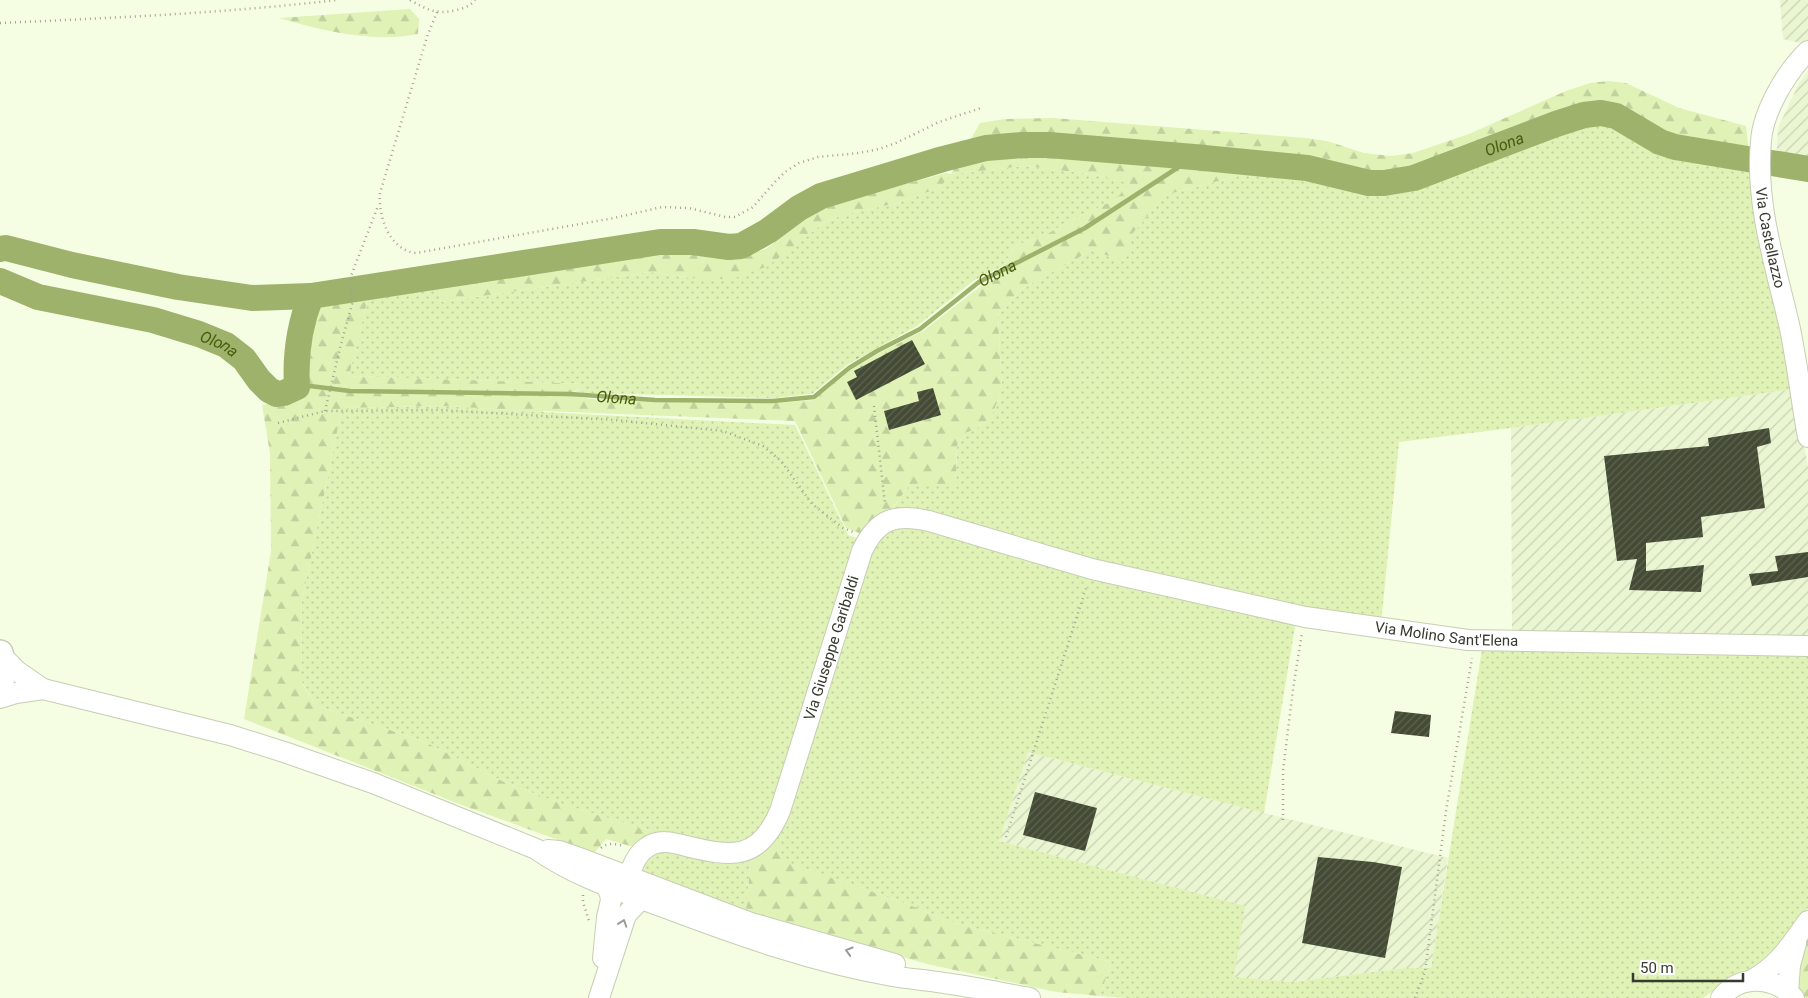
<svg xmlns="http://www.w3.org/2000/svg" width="1808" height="998" viewBox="0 0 1808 998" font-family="Roboto,sans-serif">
  <defs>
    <pattern id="industrial-furrows" width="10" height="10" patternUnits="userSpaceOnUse" patternTransform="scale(1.25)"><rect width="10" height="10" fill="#eaf5d2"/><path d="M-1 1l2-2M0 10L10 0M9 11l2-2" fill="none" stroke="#c9d3b5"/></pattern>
    <pattern id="grass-dots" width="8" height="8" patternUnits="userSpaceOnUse" patternTransform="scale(1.25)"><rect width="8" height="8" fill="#e0f2b6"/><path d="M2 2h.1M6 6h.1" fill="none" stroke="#c1d09d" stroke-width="1.8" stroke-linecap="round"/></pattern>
    <pattern id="forest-firs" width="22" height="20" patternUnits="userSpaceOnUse" patternTransform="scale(1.25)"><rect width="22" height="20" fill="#e0f2b6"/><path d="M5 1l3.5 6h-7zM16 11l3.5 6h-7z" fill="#c1d09d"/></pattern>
    <pattern id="building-hatch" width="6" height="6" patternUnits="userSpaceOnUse" patternTransform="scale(1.25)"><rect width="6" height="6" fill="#444b35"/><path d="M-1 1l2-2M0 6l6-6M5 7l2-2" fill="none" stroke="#5d6351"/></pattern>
  </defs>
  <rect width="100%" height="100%" fill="#f5fee3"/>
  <g fill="url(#industrial-furrows)">
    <path d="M 1780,0 L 1808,0 L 1808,42 L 1805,44 L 1783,39 Z"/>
    <path d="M 1808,71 L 1808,167 L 1776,161 L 1778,128 L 1798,85 Z"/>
    <path d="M 1794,389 L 1808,467 L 1808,636 L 1521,635 L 1512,636 L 1511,428 Z"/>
    <path d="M 1028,752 L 1264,813 L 1448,858 L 1431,968 L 1406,968 L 1292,982 L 1233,977 L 1244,906 L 999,841 Z"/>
  </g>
  <g fill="url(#grass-dots)">
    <path d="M 1598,122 L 1609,123 L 1672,158 L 1749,170 L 1753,200 L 1794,389 L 1511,428 L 1399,442 L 1381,624 L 1241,598 L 893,508 L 910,484 L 956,482 L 957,445 L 965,433 L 976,429 L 991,417 L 1002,390 L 998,316 L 1020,290 L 1092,250 L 1117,259 L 1132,234 L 1165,195 L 1249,173 L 1260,168 L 1307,176 L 1367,191 L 1385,192 L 1417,187 L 1507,151 L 1578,126 Z"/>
    <path d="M 1026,166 L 1091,174 L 1131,183 L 1115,200 L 1073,219 L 1049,233 L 1015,246 L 1003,266 L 973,281 L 917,326 L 847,365 L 812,394 L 773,398 L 589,393 L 575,392 L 585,384 L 349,376 L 368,298 L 438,285 L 441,302 L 650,272 L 698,279 L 796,244 L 822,224 L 842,215 L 897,203 L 939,188 L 951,174 Z"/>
    <path d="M 445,406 L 542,412 L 795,425 L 848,535 L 862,540 L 780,796 L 756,837 L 733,847 L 657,833 L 562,804 L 504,782 L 423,741 L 317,706 L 301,681 L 302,601 L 342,408 Z"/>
    <path d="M 919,524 L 1296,621 L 1264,813 L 1028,752 L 999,841 L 1245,906 L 1234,977 L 1292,982 L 1406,968 L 1431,968 L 1482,649 L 1808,654 L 1808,908 L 1758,970 L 1738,974 L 1703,998 L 1127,998 L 1100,996 L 1111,962 L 958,924 L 904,903 L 785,862 L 774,837 L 869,548 L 887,527 Z"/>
    <path d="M 656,849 L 751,855 L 746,911 L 641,875 L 647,857 Z"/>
  </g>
  <g fill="url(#forest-firs)">
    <path d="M 410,9 L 419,19 L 418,34 C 371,43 325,31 279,18 Z"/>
    <path d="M 1608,81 L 1626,83 L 1679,108 L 1746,126 L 1749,155 L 1676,141 L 1665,137 L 1620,110 L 1603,104 L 1590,104 L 1532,125 L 1416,172 L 1391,176 L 1371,176 L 1312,162 L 1281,160 L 1249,173 L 1165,195 L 1132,234 L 1128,254 L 1117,259 L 1092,250 L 1020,290 L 998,316 L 1002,390 L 991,417 L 976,429 L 965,433 L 957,445 L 956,482 L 959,487 L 910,484 L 889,513 L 864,535 L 846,528 L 795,421 L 544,411 L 542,412 L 445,406 L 342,408 L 302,601 L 301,682 L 317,706 L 423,741 L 504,782 L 562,804 L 657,833 L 637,848 L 606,839 L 594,853 L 467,807 L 244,719 L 271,551 L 270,453 L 262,405 L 298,398 L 304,380 L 304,345 L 315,300 L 368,298 L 349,376 L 586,384 L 569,395 L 590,399 L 774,403 L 814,400 L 850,370 L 879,353 L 923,331 L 981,286 L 996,278 L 1015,246 L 1049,233 L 1073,219 L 1115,200 L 1130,183 L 1091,174 L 1026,166 L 952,174 L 939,188 L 897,203 L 842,215 L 822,224 L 768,266 L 732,279 L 698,279 L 650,272 L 441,302 L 438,285 L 493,276 L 573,267 L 663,253 L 694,253 L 732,258 L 766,249 L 823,206 L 946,173 L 951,174 L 980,123 L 1005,119 L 1053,118 L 1306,138 L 1327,141 L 1364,153 L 1391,156 L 1413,153 L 1469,134 L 1566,91 L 1590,83 Z"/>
    <path d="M 774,837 L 786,862 L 904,903 L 958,924 L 1111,962 L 1100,996 L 1056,992 L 927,964 L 746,911 L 751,855 Z"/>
    <path d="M 1808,932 L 1808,998 L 1802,998 L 1795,985 L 1799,952 Z"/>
  </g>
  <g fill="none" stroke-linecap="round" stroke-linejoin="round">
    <path stroke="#9eb26c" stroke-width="4.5" id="s1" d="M 297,387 L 310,386 L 350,391 L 570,394 L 655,400 L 773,401 L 814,397 L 849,368 L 877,351 L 920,329 L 979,282 L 1085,228 L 1194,157"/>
    <g stroke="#9eb26c" stroke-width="26">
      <path id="s2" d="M 0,249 L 6,248 L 72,265 L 178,287 L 252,298 L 311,296 L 660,242 L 693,242 L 729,247 L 741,246 L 768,231 L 799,208 L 821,196 L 943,159 L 986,148 L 1022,145 L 1049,145 L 1194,157 L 1307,168 L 1369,183 L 1384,183 L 1414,178 L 1556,124 L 1584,115 L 1601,113 L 1616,116 L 1660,142 L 1675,147 L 1808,169"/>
      <path id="s3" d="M 0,281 L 38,297 L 153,320 L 199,334 L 226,345 L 244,359 L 259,380 L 269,390 L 277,394 L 284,393 L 297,387 C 295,355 299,326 311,296"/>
    </g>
  </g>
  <g fill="url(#building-hatch)">
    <path d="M 912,340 L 925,364 L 856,400 L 847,382 L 857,377 L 854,371 Z"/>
    <path d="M 933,388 L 941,415 L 889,430 L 884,411 L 919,401 L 917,392 Z"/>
    <path d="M 1769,428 L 1771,443 L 1757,447 L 1765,508 L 1701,517 L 1703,537 L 1646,543 L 1646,571 L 1704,565 L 1701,592 L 1629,590 L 1637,559 L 1617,561 L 1604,456 L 1709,446 L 1708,438 Z"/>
    <path d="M 1808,552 L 1808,577 L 1752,586 L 1749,574 L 1778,571 L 1775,556 Z"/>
    <path d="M 1395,711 L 1431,715 L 1429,737 L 1391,733 Z"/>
    <path d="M 1035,792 L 1097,808 L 1085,851 L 1023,835 Z"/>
    <path d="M 1318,857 L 1373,862 L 1402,867 L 1385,958 L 1302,943 Z"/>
  </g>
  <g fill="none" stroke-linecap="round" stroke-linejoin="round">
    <g stroke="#c6ceb4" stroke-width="22">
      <g id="minor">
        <path id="s4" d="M 1808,51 C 1787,71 1763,111 1761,141 C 1755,203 1775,264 1789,324 C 1797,361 1801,399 1808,437"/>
        <path d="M 1,655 L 17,671 L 43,689 L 230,735 L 287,753 L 373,783 L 536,849 C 574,876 620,891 663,907 C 737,935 813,962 892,976 C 909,979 927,980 944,983 C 973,987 1002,993 1030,998"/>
        <path d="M 0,698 L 16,693 L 43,689"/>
        <path d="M 548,850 L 559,851 L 585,860 L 751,923 L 895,964"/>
        <path id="s5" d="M 631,870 C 634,862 638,853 646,848 C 658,839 672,842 686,846 C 732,857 759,861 780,811 L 862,551 C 877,519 895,513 929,521 L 1092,569 L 1305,617 L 1468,640 L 1808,646"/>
        <path d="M 603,958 L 607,917 L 611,900 L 610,894 L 606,885"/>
        <path d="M 1752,980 C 1778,966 1791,945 1808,921"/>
        <path d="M 1788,992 L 1790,965 L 1796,943"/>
        <path d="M 599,998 L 626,915 L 641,899"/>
        <path d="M 1721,998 C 1740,974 1774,976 1794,998"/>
      </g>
    </g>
    <g stroke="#c6ceb4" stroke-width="28">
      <path id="major" d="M 0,653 L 4,667 L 0,687"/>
    </g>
    <g stroke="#9ea491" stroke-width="2.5" stroke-dasharray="1 4" stroke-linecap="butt">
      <path d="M 410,0 C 428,10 437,15 457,10 C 464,8 471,6 475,0"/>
      <path d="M 437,12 L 427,37 L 380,193 C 378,216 389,250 416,253 L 614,218 L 662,207 L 689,208 L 725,217 L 735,217 L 753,207 L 773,184 L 785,172 L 799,163 L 818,157 L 859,153 L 879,149 L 896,143 L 939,122 L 981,108"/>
      <path d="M 0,23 C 112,18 225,13 337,0"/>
      <path d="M 857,357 L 862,367"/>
      <path d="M 874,406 L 885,504"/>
      <path d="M 325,411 L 340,348 L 352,304 L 351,276 L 378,206"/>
      <path d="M 278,423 L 325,411 L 440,410 L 614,420 L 723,431 L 763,446 L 781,461 L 812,504 L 843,528 L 853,532"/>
      <path d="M 1283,820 L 1283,771 L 1293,689 L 1302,633"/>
      <path d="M 1006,837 L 1087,585"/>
      <path d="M 601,848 C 608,842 616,844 624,846"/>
      <path d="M 583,895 L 583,902 L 589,921"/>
      <path d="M 1415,998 L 1425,972 L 1446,811 L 1472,658"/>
    </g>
    <use href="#minor" stroke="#fff" stroke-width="20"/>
    <use href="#major" stroke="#fff" stroke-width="25"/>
  </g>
  <defs><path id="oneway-chevron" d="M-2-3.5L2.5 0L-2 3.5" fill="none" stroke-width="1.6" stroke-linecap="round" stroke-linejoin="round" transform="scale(1.25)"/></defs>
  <g stroke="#9b9c97">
    <use href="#oneway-chevron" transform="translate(623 923) rotate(-71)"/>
    <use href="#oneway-chevron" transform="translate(849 951) rotate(-164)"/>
  </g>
  <g text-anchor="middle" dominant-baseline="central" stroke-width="5" stroke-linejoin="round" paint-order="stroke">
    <g font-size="15" fill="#373a2f" stroke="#fff">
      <text stroke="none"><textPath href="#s4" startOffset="201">Via Castellazzo</textPath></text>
      <text stroke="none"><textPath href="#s5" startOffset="1069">Via Molino Sant'Elena</textPath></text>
      <text stroke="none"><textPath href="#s5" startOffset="354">Via Giuseppe Garibaldi</textPath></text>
    </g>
    <g font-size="16" font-style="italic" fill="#4a5b0b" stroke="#fff">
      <text stroke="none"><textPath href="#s2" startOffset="1545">Olona</textPath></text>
      <text stroke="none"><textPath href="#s1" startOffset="740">Olona</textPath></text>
      <text stroke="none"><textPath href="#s3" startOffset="229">Olona</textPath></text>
      <text stroke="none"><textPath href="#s1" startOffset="320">Olona</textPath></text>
    </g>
  </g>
  <path d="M1633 973v8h110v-8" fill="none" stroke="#373a2f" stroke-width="2.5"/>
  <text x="1640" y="973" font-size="15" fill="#373a2f" stroke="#ffffff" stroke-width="4" paint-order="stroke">50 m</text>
</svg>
